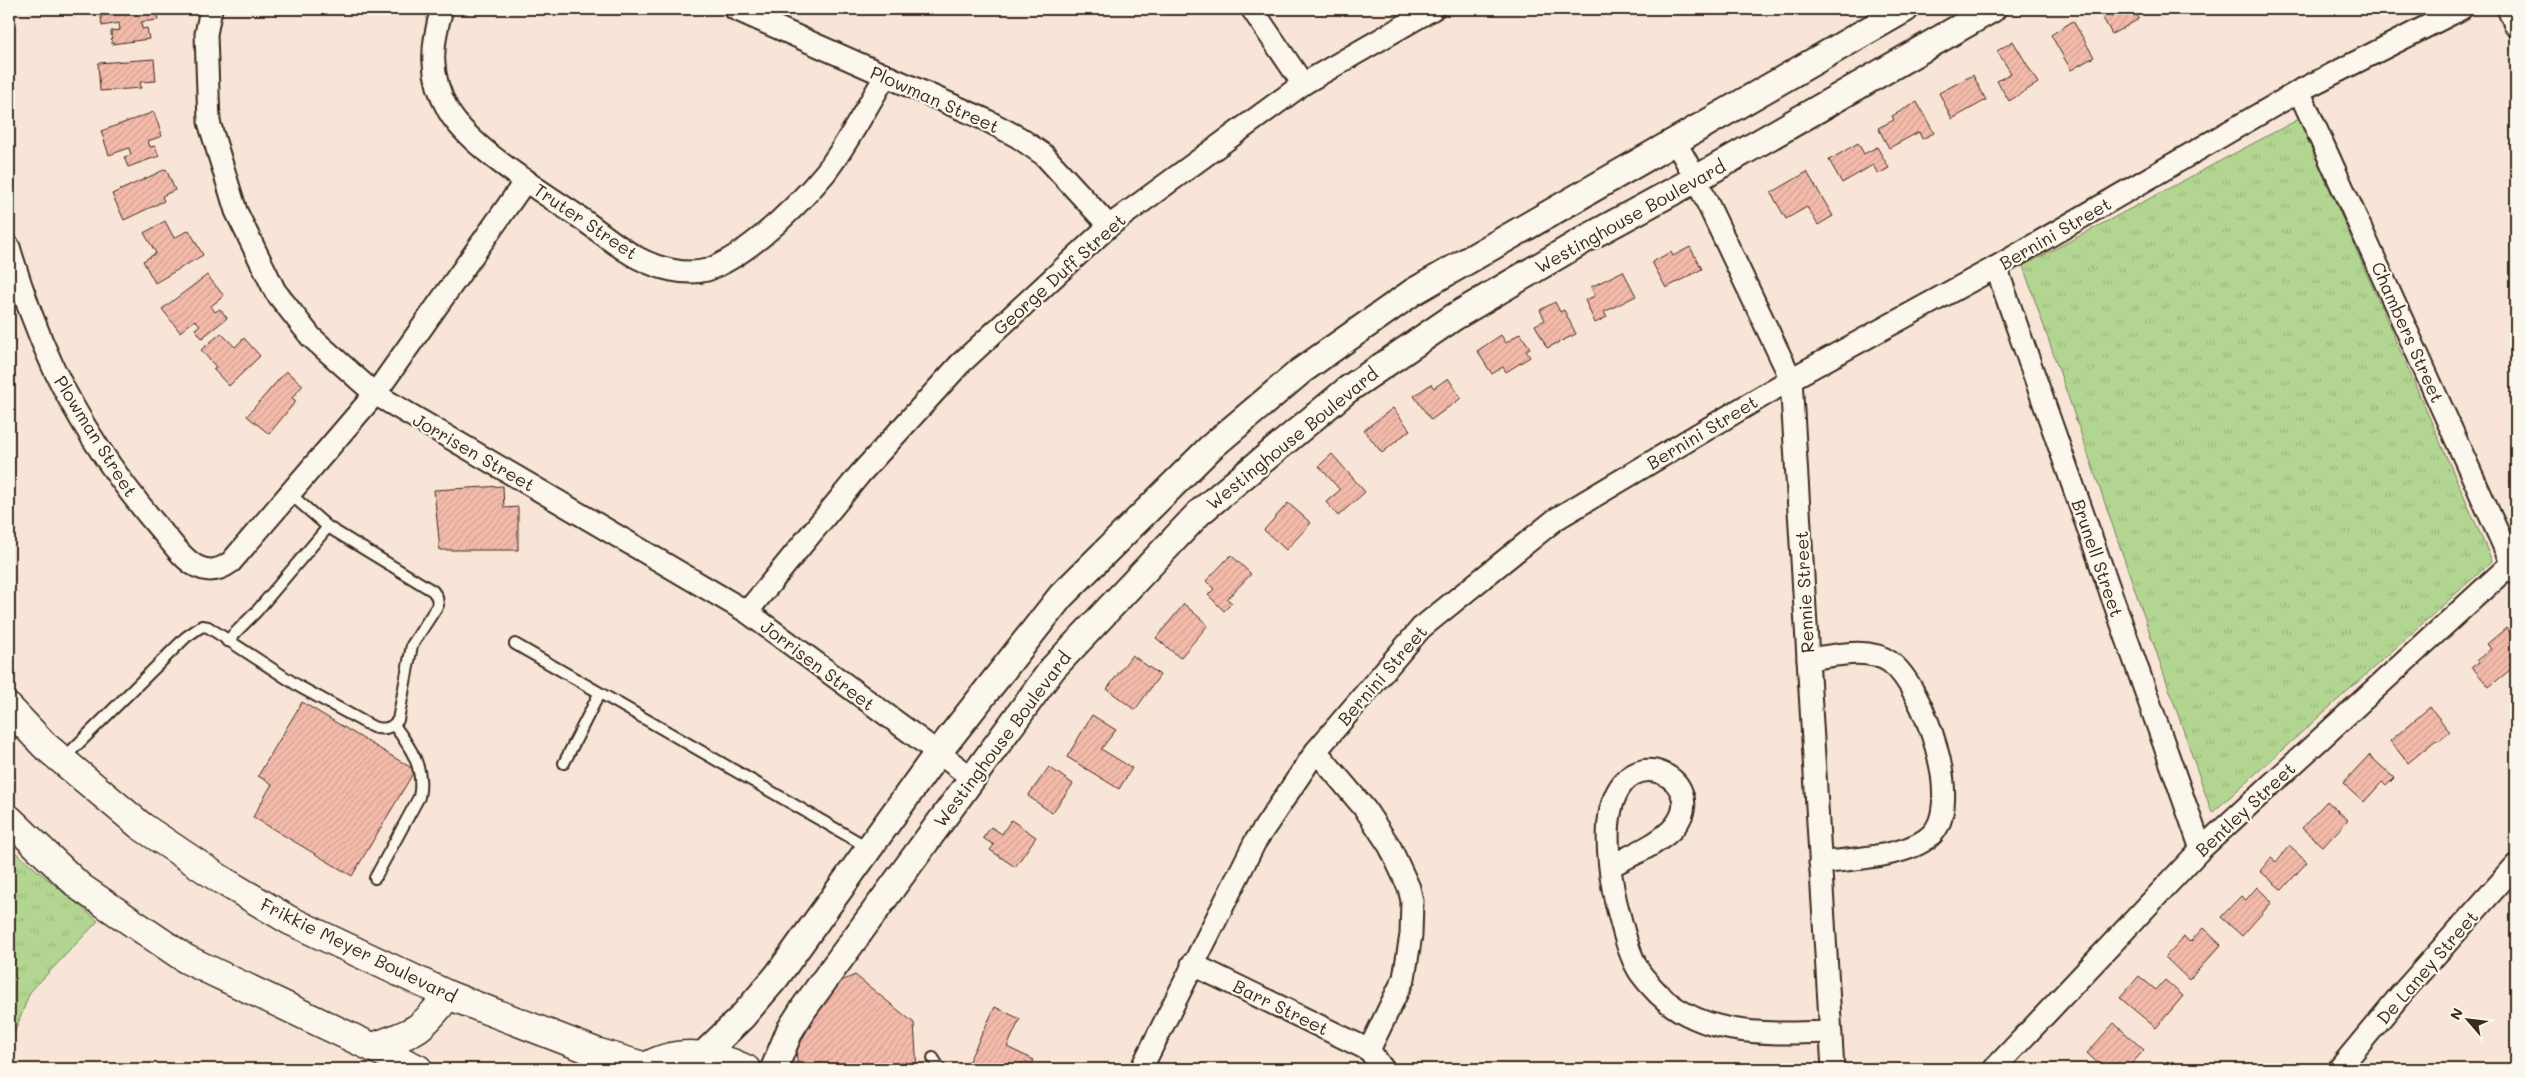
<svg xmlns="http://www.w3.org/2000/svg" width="2525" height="1078" viewBox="0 0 2525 1078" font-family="Mali,sans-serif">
  <defs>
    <pattern id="park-tufts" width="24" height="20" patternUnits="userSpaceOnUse" patternTransform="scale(1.25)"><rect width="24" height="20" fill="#b2d691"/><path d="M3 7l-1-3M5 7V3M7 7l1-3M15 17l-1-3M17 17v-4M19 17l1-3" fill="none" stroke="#9ab87d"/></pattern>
    <pattern id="building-hatch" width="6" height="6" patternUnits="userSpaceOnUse" patternTransform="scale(1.25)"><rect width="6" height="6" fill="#f4bbab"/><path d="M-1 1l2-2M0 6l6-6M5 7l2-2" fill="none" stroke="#d2a193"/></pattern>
  </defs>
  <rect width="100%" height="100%" fill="#f9e5d8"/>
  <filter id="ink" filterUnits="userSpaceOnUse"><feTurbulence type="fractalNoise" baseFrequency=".02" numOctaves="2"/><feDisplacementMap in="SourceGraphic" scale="10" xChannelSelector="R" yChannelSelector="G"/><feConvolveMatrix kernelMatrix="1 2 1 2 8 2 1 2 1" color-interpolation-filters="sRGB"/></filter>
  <g filter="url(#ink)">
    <g fill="url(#park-tufts)" stroke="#768058">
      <path d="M 2299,119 L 2492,561 L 2212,813 L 2023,266 Z"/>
      <path d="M 9,847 L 98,921 L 30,992 L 9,1047 Z"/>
    </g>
    <g fill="url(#building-hatch)" stroke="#3b2a1e">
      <path d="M 100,9 L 156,9 L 158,20 L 141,22 L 142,29 L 147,28 L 149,39 L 112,44 L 111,31 L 120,30 L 119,23 L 102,26 Z"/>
      <path d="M 2102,9 L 2134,9 L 2139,19 L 2112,34 L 2099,11 Z"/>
      <path d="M 2073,21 L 2094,57 L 2071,70 L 2051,35 Z"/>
      <path d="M 2013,41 L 2038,83 L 2009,101 L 1997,81 L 2011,73 L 1997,51 Z"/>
      <path d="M 154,59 L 156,81 L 140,82 L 141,88 L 100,91 L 98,63 Z"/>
      <path d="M 1973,75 L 1986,100 L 1952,119 L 1939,93 Z"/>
      <path d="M 1917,102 L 1934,133 L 1922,139 L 1919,132 L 1889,148 L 1878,128 L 1894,120 L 1892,116 Z"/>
      <path d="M 154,112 L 162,136 L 148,141 L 150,147 L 155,146 L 159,156 L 128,167 L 124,157 L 131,155 L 129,148 L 109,155 L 101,131 Z"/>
      <path d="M 1858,143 L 1864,154 L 1877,147 L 1889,168 L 1878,174 L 1873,165 L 1842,183 L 1829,160 Z"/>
      <path d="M 166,169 L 175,190 L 162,196 L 164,201 L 124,220 L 112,194 Z"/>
      <path d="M 1807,172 L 1833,216 L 1818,225 L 1807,207 L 1786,219 L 1771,193 Z"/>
      <path d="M 165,221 L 174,238 L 189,230 L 203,255 L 155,283 L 143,261 L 156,253 L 144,233 Z"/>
      <path d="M 1690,247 L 1702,269 L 1666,288 L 1652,262 L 1671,252 L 1673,256 Z"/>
      <path d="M 1623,271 L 1636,296 L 1604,312 L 1607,317 L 1595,323 L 1585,300 L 1595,296 L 1591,287 Z"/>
      <path d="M 207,275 L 224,296 L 211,306 L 215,312 L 220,309 L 227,318 L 202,338 L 195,329 L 200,325 L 195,320 L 180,332 L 162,309 Z"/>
      <path d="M 1555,302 L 1560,312 L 1564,310 L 1576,334 L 1547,348 L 1535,325 L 1545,320 L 1540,310 Z"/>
      <path d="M 221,333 L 235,347 L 244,338 L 260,356 L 229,386 L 213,369 L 216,367 L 201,350 Z"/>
      <path d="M 1520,333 L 1530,348 L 1526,351 L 1530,357 L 1506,372 L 1503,367 L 1492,374 L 1477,351 L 1501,335 L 1506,343 Z"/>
      <path d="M 286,371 L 303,385 L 292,398 L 296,401 L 269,434 L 247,416 Z"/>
      <path d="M 1448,378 L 1461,398 L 1431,420 L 1414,396 L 1431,384 L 1434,388 Z"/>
      <path d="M 1393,408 L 1410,430 L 1382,453 L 1364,430 Z"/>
      <path d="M 1332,454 L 1365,492 L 1338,516 L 1326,502 L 1340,490 L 1319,466 Z"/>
      <path d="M 503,486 L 504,508 L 518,507 L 518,550 L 440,550 L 434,490 Z"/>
      <path d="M 1288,503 L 1311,523 L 1286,550 L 1264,530 Z"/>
      <path d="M 1231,555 L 1251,574 L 1227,599 L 1232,603 L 1224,611 L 1208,595 L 1214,589 L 1206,581 Z"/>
      <path d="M 1184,604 L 1208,625 L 1180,658 L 1156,638 Z"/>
      <path d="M 2506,628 L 2516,640 L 2516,665 L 2489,687 L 2472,667 L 2479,662 L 2477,660 L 2491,649 L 2487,644 Z"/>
      <path d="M 1132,655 L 1160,675 L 1135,710 L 1107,689 Z"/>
      <path d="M 302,702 L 415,770 L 352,876 L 253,817 L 272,784 L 258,776 Z"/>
      <path d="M 2430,707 L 2450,732 L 2438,742 L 2436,740 L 2408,763 L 2390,741 Z"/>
      <path d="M 1092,715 L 1116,730 L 1101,749 L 1132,768 L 1119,789 L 1067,757 Z"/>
      <path d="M 2369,755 L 2394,778 L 2386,786 L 2382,782 L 2364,802 L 2343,783 Z"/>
      <path d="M 1049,767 L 1073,784 L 1052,813 L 1028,796 Z"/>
      <path d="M 2327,801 L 2348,820 L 2323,847 L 2302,828 Z"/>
      <path d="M 1011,820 L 1036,837 L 1015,867 L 990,850 L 994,845 L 983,838 L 991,827 L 1002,834 Z"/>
      <path d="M 2289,846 L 2307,862 L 2282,890 L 2260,871 L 2271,858 L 2276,862 Z"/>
      <path d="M 2257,887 L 2272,902 L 2242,936 L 2221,917 L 2241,896 L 2246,900 Z"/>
      <path d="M 2203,928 L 2221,945 L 2189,980 L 2165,957 L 2184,937 L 2190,942 Z"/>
      <path d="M 855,975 L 914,1023 L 917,1069 L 798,1069 L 796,1051 L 812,1021 L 837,983 Z"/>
      <path d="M 2139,976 L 2156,990 L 2165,980 L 2183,996 L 2156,1028 L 2120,998 Z"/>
      <path d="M 995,1007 L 1020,1019 L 1007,1047 L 1034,1060 L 1030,1069 L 965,1069 Z"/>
      <path d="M 2114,1023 L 2144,1050 L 2127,1069 L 2104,1069 L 2087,1053 Z"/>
    </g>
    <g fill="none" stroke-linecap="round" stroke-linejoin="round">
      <g stroke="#3b2a1e" stroke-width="14">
        <g id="service">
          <path d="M 227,641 L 256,612 L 328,527"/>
          <path d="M 515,644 L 869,848"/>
          <path d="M 63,759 L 186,637 L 202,626 L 208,627 L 300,687 L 373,727 C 383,730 391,729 398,720 L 412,645 L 438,605 L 437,597 L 433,591 L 328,527 L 289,493"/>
          <path d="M 564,763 L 599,694"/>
          <path d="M 375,878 L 419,797 C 425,768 411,748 394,725"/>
          <path d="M 933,1058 L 940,1069"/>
        </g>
      </g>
      <g stroke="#3b2a1e" stroke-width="25">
        <g id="minor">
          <path d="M 211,9 L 206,34 L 209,122 L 236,211 L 275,291 L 311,337 L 375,394 L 747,612 L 971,777"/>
          <path d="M 442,9 C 431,45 429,76 448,110 C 468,147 543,192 579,217 C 598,230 617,247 638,258 C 657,268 685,276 707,270 C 727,263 745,250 761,237 C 785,217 806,196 825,173 C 846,147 867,106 885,77"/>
          <path d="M 735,9 L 984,119 L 1018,137 L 1044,155 L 1109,226"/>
          <path d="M 1252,9 L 1303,84"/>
          <path d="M 2508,9 L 2516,26"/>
          <path d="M 2299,91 L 2516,573"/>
          <path d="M 1675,141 L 1696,179 L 1791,379 L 1833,1069"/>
          <path d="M 9,247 C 21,288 36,330 54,369 C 82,428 121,484 164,534 C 173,544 183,559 196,566 C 209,573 220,570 231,562 L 375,394 L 526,180"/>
          <path d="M 1996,267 L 2201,849"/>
          <path d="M 747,612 L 860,474 L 960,364 L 1109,226 L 1303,84 L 1433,9"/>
          <path d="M 1808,659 C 1833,656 1868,646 1890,662 C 1923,686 1966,805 1930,836 C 1907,857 1851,859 1820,863"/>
          <path d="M 1316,751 L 1365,809 L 1390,847 L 1409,888 L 1412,901 L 1411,935 L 1404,978 L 1369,1050"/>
          <path d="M 1611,866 C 1631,855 1660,844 1675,826 C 1710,783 1629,735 1611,809 C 1604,838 1611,886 1619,914 C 1624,933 1629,954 1639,971 C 1642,976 1647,981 1651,986 C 1695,1038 1767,1034 1830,1032"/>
          <path d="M 1192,964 L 1369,1050 L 1383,1069"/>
          <path d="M 1141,1069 L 1255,842 L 1316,751 L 1421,628 L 1556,519 L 1791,379 L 1996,267 L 2299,91 L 2461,9"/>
          <path d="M 1994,1069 L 2201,849 L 2512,563"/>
          <path d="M 2339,1069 L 2402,993 L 2516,865"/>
        </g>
      </g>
      <g stroke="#3b2a1e" stroke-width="30">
        <g id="tertiary">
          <path d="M 703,1055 L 742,1017 L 777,976 L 937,754 L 1061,596 L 1210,448 L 1301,371 L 1413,292 L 1905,9"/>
          <path d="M 774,1069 L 790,1030 L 804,1008 L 1053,668 L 1199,513 L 1347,390 L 1454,317 L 1589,237 L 1696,179 L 1992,9"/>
        </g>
      </g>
      <g stroke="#3b2a1e" stroke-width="31">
        <g id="secondary">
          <path d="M 9,708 L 44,745 L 141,826 L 220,879 L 289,920 L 448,995 L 596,1052 L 646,1067"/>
          <path d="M 9,819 L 80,887 L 186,959 L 418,1069"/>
          <path d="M 373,1047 C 415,1032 420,1032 448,995"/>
          <path d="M 643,1069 C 674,1048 714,1053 746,1069"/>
        </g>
      </g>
      <use href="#service" stroke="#fbf7ec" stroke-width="10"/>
      <use href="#minor" stroke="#fbf7ec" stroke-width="21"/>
      <use href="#tertiary" stroke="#fbf7ec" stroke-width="26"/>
      <use href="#secondary" stroke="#fbf7ec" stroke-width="28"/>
    </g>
  </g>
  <g text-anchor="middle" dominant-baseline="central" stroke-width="4.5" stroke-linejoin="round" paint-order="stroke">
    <g font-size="18" fill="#3b2a1e" stroke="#fbf7ec">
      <text transform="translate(935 99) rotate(24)">Plowman Street</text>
      <text transform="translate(1630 216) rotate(-29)">Westinghouse Boulevard</text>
      <text transform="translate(586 221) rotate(34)">Truter Street</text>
      <text transform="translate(2055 233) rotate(-30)">Bernini Street</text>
      <text transform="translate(1059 274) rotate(-42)">George Duff Street</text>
      <text transform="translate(2408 332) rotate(66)">Chambers Street</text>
      <text transform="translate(1702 432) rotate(-31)">Bernini Street</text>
      <text transform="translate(96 436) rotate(58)">Plowman Street</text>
      <text transform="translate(1292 438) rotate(-39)">Westinghouse Boulevard</text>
      <text transform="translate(474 452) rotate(30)">Jorrisen Street</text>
      <text transform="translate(2098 558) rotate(71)">Brunell Street</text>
      <text transform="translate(1804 592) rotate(-93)">Rennie Street</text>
      <text transform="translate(818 665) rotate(37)">Jorrisen Street</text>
      <text transform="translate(1382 675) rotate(-49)">Bernini Street</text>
      <text transform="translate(1002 739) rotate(-53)">Westinghouse Boulevard</text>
      <text transform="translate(2245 809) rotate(-43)">Bentley Street</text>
      <text transform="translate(359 950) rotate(26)">Frikkie Meyer Boulevard</text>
      <text transform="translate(2427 967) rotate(-49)">De Laney Street</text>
      <text transform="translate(1281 1007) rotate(26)">Barr Street</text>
    </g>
  </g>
  <rect width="2525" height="1078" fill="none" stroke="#fbf7ec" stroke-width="30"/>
  <rect x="15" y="15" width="2495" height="1048" fill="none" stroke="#3b2a1e" stroke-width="2" filter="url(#ink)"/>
  <g transform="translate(2468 1020) rotate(298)" stroke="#fbf7ec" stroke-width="4" paint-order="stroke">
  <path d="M0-4L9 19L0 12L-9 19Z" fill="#3b2a1e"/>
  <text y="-8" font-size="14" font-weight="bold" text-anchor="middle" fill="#3b2a1e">N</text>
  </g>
</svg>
